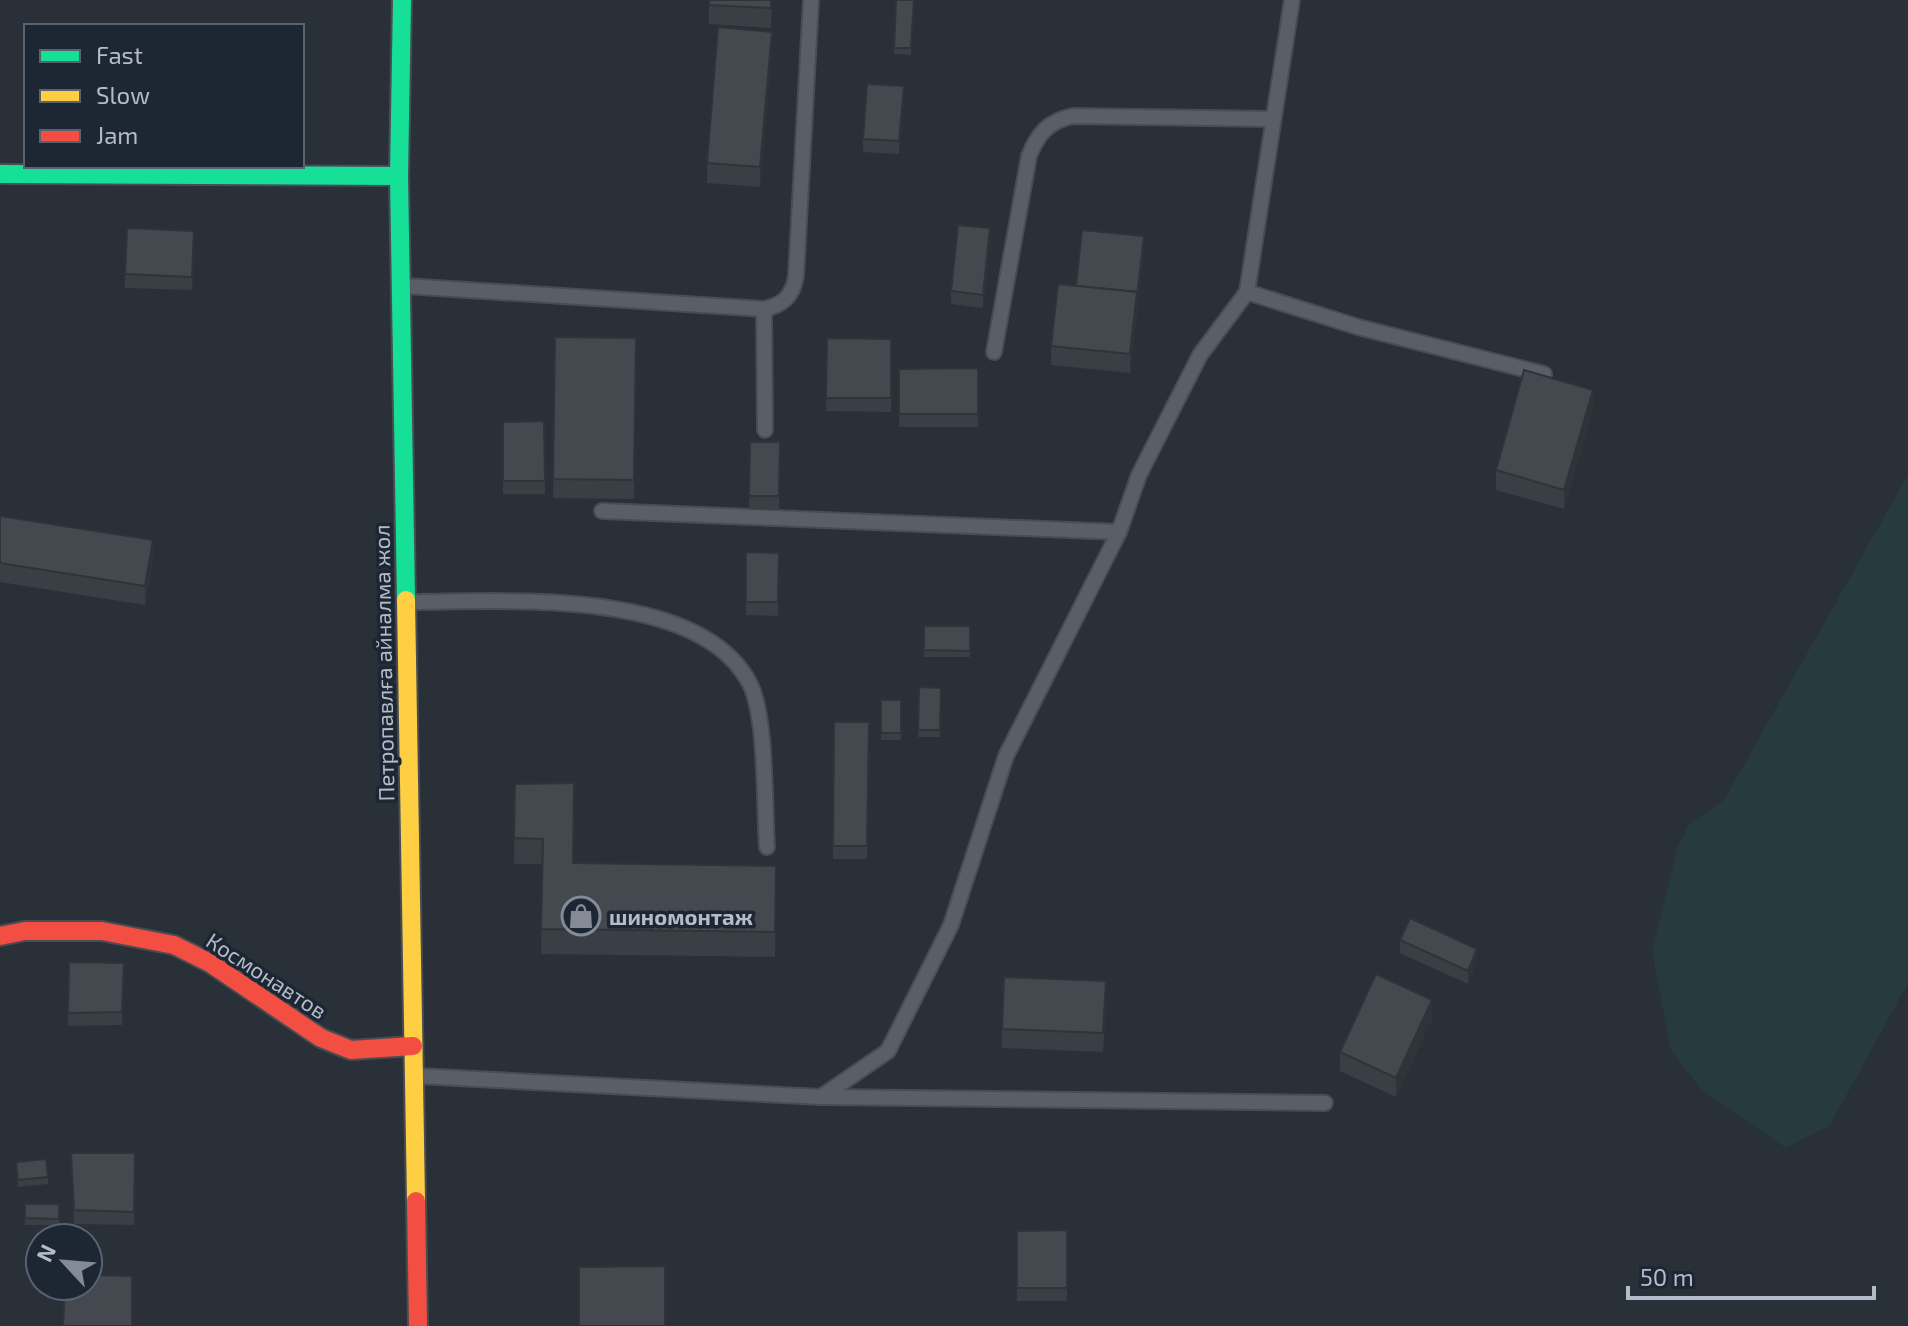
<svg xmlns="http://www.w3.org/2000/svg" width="1908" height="1326" viewBox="0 0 1908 1326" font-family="'Exo 2',sans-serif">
  <rect width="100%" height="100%" fill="#2a3038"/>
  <path fill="#273a3e" d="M 1908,475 L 1908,983 L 1830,1125 L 1786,1148 L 1702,1090 L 1671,1051 L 1652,951 L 1677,849 L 1689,824 L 1724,800 Z"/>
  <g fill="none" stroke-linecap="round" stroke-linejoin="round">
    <g stroke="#484c53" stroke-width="18">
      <g id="lane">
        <path d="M 405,286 L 764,309 C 784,305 793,295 796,276 L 811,0"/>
        <path d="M 1247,292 L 1358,327 L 1544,374"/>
        <path d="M 764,309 L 765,430"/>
        <path d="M 994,352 L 1029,156 C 1038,133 1049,121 1073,116 L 1273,119"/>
        <path d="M 602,511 L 1119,532"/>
        <path d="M 411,602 C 503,602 700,586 750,684 C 767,718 764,806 767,847"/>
        <path d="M 418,1076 L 821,1097 L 1325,1103"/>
        <path d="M 821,1097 L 888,1051 L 951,925 L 1006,756 L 1119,532 L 1139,475 L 1200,355 L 1247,292 L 1292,0"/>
      </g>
    </g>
    <g stroke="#484c53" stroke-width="22">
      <g id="fast">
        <path d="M 402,0 L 399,176 L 406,600"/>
        <path d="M 0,174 L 399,176"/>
      </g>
    </g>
    <g stroke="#484c53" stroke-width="22">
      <path id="slow" d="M 406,600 L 416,1201"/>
    </g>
    <g stroke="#484c53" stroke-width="22">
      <g id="jam">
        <path d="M 0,936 L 25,931 L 102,931 L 174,945 L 210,963 L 321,1038 L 351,1050 L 413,1046"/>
        <path d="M 416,1201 L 418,1326"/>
      </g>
    </g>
    <use href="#lane" stroke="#5a5e66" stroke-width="14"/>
    <use href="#fast" stroke="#16e098" stroke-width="18"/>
    <use href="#slow" stroke="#ffcf43" stroke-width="18"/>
    <use href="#jam" stroke="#f24e42" stroke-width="18"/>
  </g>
  <g fill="#3a3f45">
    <path d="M 709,0 L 772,0 L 771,28 L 709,24 Z"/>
    <path d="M 896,0 L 914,0 L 911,55 L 894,54 Z"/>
    <path d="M 772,51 L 760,187 L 707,183 L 707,163 Z"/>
    <path d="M 904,100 L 899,154 L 863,152 L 863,139 Z"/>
    <path d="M 990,242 L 983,308 L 951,304 L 951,291 Z"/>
    <path d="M 194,244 L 192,290 L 125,288 L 125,274 Z"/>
    <path d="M 1144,249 L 1130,373 L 1051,365 L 1051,346 Z"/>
    <path d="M 555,337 L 636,338 L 634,499 L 553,498 Z"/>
    <path d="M 827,338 L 891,339 L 891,412 L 826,411 Z"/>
    <path d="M 978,368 L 978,427 L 899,427 L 899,369 Z"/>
    <path d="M 1593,409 L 1564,509 L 1496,490 L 1496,470 Z"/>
    <path d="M 544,421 L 545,494 L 503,494 L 503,422 Z"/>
    <path d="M 750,442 L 780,442 L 779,510 L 749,509 Z"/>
    <path d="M 0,516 L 153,560 L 145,605 L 0,582 Z"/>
    <path d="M 746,552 L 779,553 L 778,616 L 746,615 Z"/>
    <rect x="924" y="626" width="46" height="31"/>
    <path d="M 919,687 L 941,688 L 940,737 L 918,737 Z"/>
    <rect x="881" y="700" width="20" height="40"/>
    <path d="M 834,722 L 869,722 L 867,859 L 833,859 Z"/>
    <path d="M 515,784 L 573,863 L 776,866 L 775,957 L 541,954 L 542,864 L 514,864 Z"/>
    <path d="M 1400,940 L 1477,962 L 1468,984 L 1400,953 Z"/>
    <path d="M 69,962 L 124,976 L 122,1025 L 68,1026 Z"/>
    <path d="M 1106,1001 L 1103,1052 L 1002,1048 L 1002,1029 Z"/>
    <path d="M 1432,1019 L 1396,1097 L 1340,1071 L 1340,1052 Z"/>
    <path d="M 135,1153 L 134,1225 L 74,1224 L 71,1166 Z"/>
    <path d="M 16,1162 L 48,1177 L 48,1184 L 18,1187 Z"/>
    <rect x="25" y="1204" width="34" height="21"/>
    <path d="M 1067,1230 L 1067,1301 L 1017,1301 L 1017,1231 Z"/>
  </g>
  <g fill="#303338">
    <path d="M 772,32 L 772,51 L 760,187 L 760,167 Z"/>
    <path d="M 904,86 L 904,100 L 899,154 L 899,141 Z"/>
    <path d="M 990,228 L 990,242 L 983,308 L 983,295 Z"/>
    <path d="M 1144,236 L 1144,249 L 1130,373 L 1130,354 Z"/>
    <path d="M 1593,390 L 1593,409 L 1564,509 L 1564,490 Z"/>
    <path d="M 153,540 L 153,560 L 145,605 L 145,586 Z"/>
    <path d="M 1477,949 L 1477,962 L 1468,984 L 1468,971 Z"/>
    <path d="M 1432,1000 L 1432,1019 L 1396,1097 L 1396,1078 Z"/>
  </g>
  <g fill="#444950" stroke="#303338" stroke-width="2">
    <path d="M 709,0 L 771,0 L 771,8 L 709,5 Z"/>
    <path d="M 896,0 L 914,0 L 911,48 L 894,48 Z"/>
    <path d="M 718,27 L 772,32 L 760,167 L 707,163 Z"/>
    <path d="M 867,84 L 904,86 L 899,141 L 863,139 Z"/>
    <path d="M 958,225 L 990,228 L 983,295 L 951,291 Z"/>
    <path d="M 127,228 L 194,231 L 192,277 L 125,274 Z"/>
    <path d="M 1082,230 L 1144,236 L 1137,298 L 1137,292 L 1076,286 Z"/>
    <path d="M 1058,284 L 1137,292 L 1130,354 L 1051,346 Z"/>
    <path d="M 555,337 L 636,338 L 634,480 L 553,479 Z"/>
    <path d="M 827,338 L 891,339 L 891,398 L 826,398 Z"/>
    <path d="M 978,368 L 978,414 L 899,414 L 899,369 Z"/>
    <path d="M 1524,370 L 1593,390 L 1564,490 L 1496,470 Z"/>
    <path d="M 544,421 L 545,481 L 503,481 L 503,422 Z"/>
    <path d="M 750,442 L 780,442 L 779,496 L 749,496 Z"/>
    <path d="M 0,516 L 153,540 L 145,586 L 0,563 Z"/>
    <path d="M 746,552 L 779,553 L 778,602 L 746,602 Z"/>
    <path d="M 924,626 L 970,626 L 970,651 L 924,650 Z"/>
    <path d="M 919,687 L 941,688 L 940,730 L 918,730 Z"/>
    <rect x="881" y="700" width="20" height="33"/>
    <path d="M 834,722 L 869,722 L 867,846 L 833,846 Z"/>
    <path d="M 574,783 L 573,863 L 776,866 L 775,932 L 541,929 L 543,839 L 514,838 L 515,784 Z"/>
    <path d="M 1410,918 L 1477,949 L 1468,971 L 1400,940 Z"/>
    <path d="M 69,962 L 124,963 L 122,1012 L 68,1013 Z"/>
    <path d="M 1376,974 L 1432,1000 L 1396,1078 L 1340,1052 Z"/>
    <path d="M 1004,977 L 1106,981 L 1103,1033 L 1002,1029 Z"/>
    <path d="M 71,1153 L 135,1153 L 134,1212 L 74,1210 Z"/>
    <path d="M 46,1159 L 48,1177 L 18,1180 L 16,1162 Z"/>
    <path d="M 25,1204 L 59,1204 L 59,1219 L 25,1218 Z"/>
    <path d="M 1067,1230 L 1067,1288 L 1017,1288 L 1017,1231 Z"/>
    <path d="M 665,1266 L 665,1326 L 579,1326 L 579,1267 Z"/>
    <path d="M 88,1275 L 132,1276 L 132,1326 L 63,1326 L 65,1286 L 88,1286 Z"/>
  </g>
  <defs>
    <g id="shop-ring" transform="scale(2)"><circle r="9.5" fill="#1d2633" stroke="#848b96" stroke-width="1.5"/><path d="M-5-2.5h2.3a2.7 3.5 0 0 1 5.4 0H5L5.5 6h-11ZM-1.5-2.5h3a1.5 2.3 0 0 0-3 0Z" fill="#848b96"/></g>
  </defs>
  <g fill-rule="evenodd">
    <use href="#shop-ring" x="581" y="916"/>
  </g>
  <g text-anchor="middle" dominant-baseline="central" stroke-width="7" stroke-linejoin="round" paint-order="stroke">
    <g font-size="22" fill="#b4bcc9" stroke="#1d2633">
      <text transform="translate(383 663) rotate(-91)">Петропавлға айналма жол</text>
      <text transform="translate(267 975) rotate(33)">Космонавтов</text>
    </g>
    <g font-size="22" font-weight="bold" fill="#b4bcc9" stroke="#1d2633" text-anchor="start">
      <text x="609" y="916">шиномонтаж</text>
    </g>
  </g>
  <rect x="24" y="24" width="280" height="144" fill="#1d2633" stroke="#59626f" stroke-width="2"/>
  <rect x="40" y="50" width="40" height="12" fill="#16e098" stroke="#59626f" stroke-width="2"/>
  <text x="96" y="64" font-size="24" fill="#b4bcc9">Fast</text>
  <rect x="40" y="90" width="40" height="12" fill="#ffcf43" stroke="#59626f" stroke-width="2"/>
  <text x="96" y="104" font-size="24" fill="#b4bcc9">Slow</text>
  <rect x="40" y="130" width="40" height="12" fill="#f24e42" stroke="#59626f" stroke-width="2"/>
  <text x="96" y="144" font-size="24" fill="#b4bcc9">Jam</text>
  <g transform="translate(64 1262) rotate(296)"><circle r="38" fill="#1d2633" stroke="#59626f" stroke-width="2"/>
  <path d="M0-6L14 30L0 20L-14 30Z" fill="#848b96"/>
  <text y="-12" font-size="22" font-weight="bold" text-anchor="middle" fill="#b4bcc9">N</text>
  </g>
  <path d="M1628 1286v12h246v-12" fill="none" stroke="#b4bcc9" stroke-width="4"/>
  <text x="1640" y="1286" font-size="24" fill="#b4bcc9" stroke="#1d2633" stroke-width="6" paint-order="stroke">50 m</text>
</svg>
